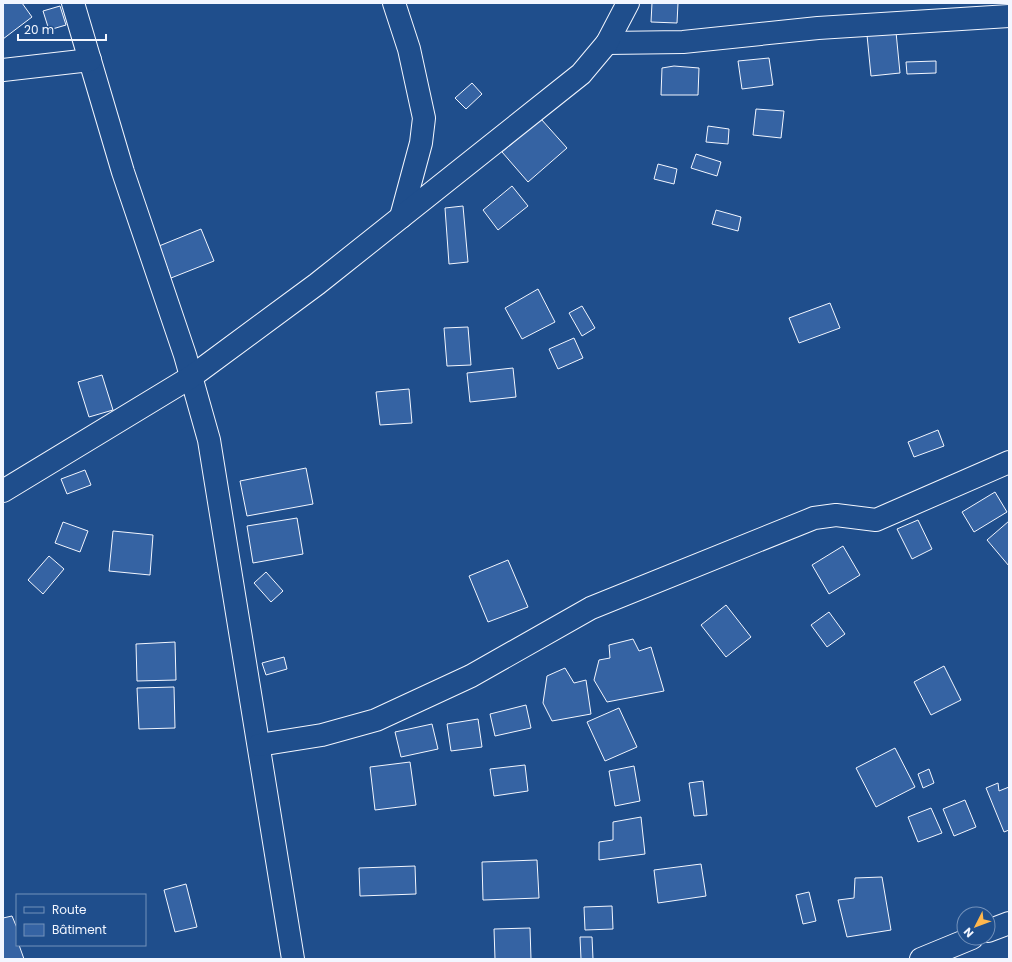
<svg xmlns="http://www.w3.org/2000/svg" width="1012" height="962" viewBox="0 0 1012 962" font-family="Poppins,sans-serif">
  <rect width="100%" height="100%" fill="#1f4e8c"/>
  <g fill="#3563a3" stroke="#f2f6ff">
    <path d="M 3,3 L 22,3 L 32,17 L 3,39 Z"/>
    <path d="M 652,3 L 678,3 L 677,23 L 651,22 Z"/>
    <path d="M 60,6 L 66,25 L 49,30 L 43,11 Z"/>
    <path d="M 896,32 L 900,73 L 871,76 L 867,35 Z"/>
    <path d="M 769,58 L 773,85 L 742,89 L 738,61 Z"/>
    <path d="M 936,61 L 936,73 L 907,74 L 906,62 Z"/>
    <path d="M 674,66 L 699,68 L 698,95 L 661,95 L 662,68 Z"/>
    <path d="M 472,83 L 482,94 L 466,109 L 455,98 Z"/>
    <path d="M 756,109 L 784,111 L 781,138 L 753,135 Z"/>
    <path d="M 541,119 L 567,148 L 528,182 L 502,152 Z"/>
    <path d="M 708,126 L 729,129 L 728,144 L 706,142 Z"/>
    <path d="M 696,154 L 721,162 L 717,176 L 691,168 Z"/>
    <path d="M 658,164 L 677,169 L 674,184 L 654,179 Z"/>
    <path d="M 512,186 L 528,206 L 498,230 L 483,210 Z"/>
    <path d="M 463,206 L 468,262 L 449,264 L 445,208 Z"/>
    <path d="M 716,210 L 741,217 L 738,231 L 712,224 Z"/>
    <path d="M 201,229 L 214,261 L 171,278 L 159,246 Z"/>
    <path d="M 538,289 L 555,322 L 522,339 L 505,308 Z"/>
    <path d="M 830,303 L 840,328 L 799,343 L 789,318 Z"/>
    <path d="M 582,306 L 595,328 L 582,336 L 569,313 Z"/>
    <path d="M 468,327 L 471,365 L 447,366 L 444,328 Z"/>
    <path d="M 574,338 L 583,358 L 558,369 L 549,349 Z"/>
    <path d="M 513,368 L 516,397 L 470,402 L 467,373 Z"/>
    <path d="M 102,375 L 113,410 L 89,417 L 78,382 Z"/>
    <path d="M 409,389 L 412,423 L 380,425 L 376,392 Z"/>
    <path d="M 938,430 L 944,446 L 914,457 L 908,442 Z"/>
    <path d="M 306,468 L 313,504 L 247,516 L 240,481 Z"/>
    <path d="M 85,470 L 91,485 L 67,494 L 61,479 Z"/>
    <path d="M 995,492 L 1007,512 L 974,532 L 962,512 Z"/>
    <path d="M 297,518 L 303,554 L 253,563 L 247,526 Z"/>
    <path d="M 918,520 L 932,549 L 912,559 L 897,529 Z"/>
    <path d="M 1009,521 L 1009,566 L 987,540 Z"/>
    <path d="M 63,522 L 88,531 L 80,552 L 55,543 Z"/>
    <path d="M 113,531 L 153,535 L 150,575 L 109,571 Z"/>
    <path d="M 843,546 L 860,575 L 829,594 L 812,565 Z"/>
    <path d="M 49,556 L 64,569 L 43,594 L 28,580 Z"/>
    <path d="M 508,560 L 528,607 L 488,622 L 469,576 Z"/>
    <path d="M 266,572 L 283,591 L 271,602 L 254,583 Z"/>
    <path d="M 726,605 L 751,637 L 726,657 L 701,625 Z"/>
    <path d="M 829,612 L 845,634 L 827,647 L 811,625 Z"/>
    <path d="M 633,639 L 639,651 L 651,647 L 664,691 L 607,702 L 594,680 L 599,660 L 610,658 L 609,645 Z"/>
    <path d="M 175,642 L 176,680 L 137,681 L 136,644 Z"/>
    <path d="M 284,657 L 287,669 L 266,675 L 262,663 Z"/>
    <path d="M 944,666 L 961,700 L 931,715 L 914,682 Z"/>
    <path d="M 565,668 L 574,683 L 586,680 L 591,714 L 552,721 L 543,703 L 547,676 Z"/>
    <path d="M 174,687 L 175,728 L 139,729 L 137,688 Z"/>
    <path d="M 526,705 L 531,728 L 495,736 L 490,714 Z"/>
    <path d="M 619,708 L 637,747 L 605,761 L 587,722 Z"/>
    <path d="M 478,719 L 482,747 L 451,751 L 447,724 Z"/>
    <path d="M 432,724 L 438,749 L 401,757 L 395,732 Z"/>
    <path d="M 895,748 L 915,787 L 876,807 L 856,768 Z"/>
    <path d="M 410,762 L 416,805 L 375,810 L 370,767 Z"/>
    <path d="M 525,765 L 528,791 L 494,796 L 490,769 Z"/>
    <path d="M 634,766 L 640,801 L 615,806 L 609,771 Z"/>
    <path d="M 929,769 L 934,783 L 923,788 L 918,774 Z"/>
    <path d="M 703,781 L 707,815 L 694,816 L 689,783 Z"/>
    <path d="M 998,783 L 999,791 L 1009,787 L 1009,830 L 1004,832 L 986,788 Z"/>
    <path d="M 965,800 L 976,827 L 954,836 L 943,809 Z"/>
    <path d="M 931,808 L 942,833 L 918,842 L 908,817 Z"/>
    <path d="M 641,817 L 645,854 L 599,860 L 599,842 L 613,840 L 613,822 Z"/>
    <path d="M 537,860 L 539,898 L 483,900 L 482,862 Z"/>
    <path d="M 701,864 L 706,896 L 658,903 L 654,870 Z"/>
    <path d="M 415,866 L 416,894 L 360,896 L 359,868 Z"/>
    <path d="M 882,877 L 891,930 L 847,937 L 838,900 L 854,898 L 855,878 Z"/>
    <path d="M 186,884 L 197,927 L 175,932 L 164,890 Z"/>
    <path d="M 809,892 L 816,921 L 803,924 L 796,895 Z"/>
    <path d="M 612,906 L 613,929 L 585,930 L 584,907 Z"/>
    <path d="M 12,916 L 17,928 L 17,945 L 19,945 L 24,959 L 3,959 L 3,918 Z"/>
    <path d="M 530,928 L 531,959 L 495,959 L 494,929 Z"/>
    <path d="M 580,937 L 592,937 L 593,959 L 581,959 Z"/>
  </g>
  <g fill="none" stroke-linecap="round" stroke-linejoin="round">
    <g stroke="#f2f6ff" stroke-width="24">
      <g id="street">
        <path d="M 73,3 L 123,172 L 185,355 L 209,440 L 293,959"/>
        <path d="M 394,3 L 409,49 L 424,118 L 421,143 L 401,217"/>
        <path d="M 607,43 L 683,42 L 818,28 L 1009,16"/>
        <path d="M 3,70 L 90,60"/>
        <path d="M 3,491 L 191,377 L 317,284 L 581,74 L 607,43 L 628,3"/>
        <path d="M 259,745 L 322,735 L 376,720 L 471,676 L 591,608 L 814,518 L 836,515 L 876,520 L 1009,462"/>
        <path d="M 988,931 L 1009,923"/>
        <path d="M 921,959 L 972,938"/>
      </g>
    </g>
    <use href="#street" stroke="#1f4e8c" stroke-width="22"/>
  </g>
  <rect width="1012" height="962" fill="none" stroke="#f2f6ff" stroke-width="8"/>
  <rect x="16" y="894" width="130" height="52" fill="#1f4e8c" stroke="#7391ba"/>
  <rect x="24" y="907" width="20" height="6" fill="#1f4e8c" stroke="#7391ba"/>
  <text x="52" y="914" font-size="12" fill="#f2f6ff">Route</text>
  <rect x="24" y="924" width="20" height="12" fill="#3563a3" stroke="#7391ba"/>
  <text x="52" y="934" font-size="12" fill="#f2f6ff">Bâtiment</text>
  <g transform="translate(976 926) rotate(228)"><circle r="19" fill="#1f4e8c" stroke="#7391ba"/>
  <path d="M0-3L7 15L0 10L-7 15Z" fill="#ffb74d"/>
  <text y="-6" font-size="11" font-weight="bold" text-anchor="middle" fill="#f2f6ff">N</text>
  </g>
  <path d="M18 34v6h88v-6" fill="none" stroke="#f2f6ff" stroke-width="2"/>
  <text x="24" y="34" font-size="12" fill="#f2f6ff" stroke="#1f4e8c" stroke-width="3" paint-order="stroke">20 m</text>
</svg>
